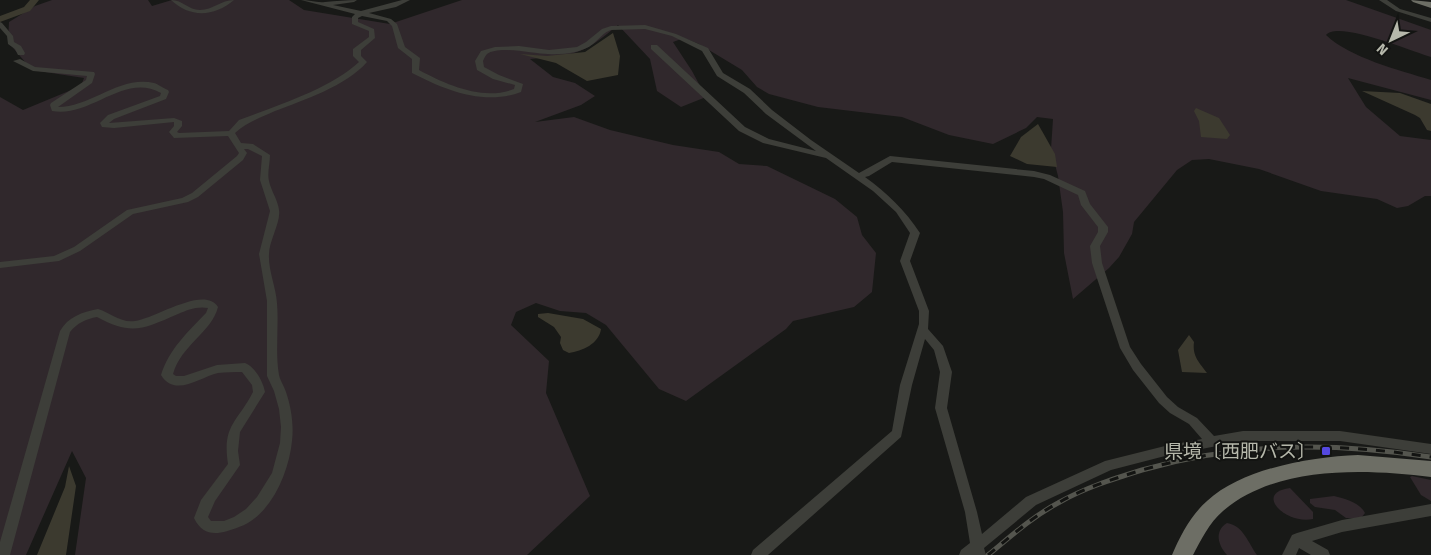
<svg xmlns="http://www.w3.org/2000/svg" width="1431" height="555" viewBox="0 0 1431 555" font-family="'Fira Sans','Noto Sans JP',sans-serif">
  <rect width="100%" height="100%" fill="#181917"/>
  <g fill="#30282c">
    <path d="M 52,0 L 148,0 L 152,6 L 172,0 L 289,0 L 304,10 L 390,24 L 462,0 L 1346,0 L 1431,30 L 1431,57 C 1413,52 1338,20 1326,35 C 1350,58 1399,70 1431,80 L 1431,100 L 1348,78 L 1366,107 L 1400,136 L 1431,140 L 1431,196 L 1425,196 L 1408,206 L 1397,208 L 1377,199 L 1321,191 L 1259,169 L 1209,159 L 1192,160 L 1177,170 L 1134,222 L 1132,234 L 1119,257 L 1109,268 L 1073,299 L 1064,253 L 1063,212 L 1058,176 L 1051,149 L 1053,119 L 1037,117 L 1026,128 L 993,144 L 949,135 L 902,117 L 818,107 L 769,94 L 757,87 L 742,70 L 699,44 L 684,38 L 673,42 L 692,71 L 706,97 L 681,107 L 657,91 L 650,59 L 618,25 C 582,55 576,55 530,59 L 553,77 L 575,83 L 595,96 L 581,105 L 535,122 L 574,117 L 610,130 L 673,145 L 719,152 L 739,164 L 767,166 L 835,199 L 857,217 L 862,235 L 876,253 L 872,292 L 854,307 L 793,321 L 786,329 L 686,401 L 659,389 L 606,325 L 586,313 L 560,311 L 536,303 L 516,312 L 511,325 L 549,361 L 546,393 L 590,496 L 527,555 L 75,555 L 86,478 L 72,451 L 26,555 L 0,555 L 0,97 L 23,110 L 81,86 L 84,78 L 32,70 L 8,42 L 9,22 L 35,6 Z"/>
    <path d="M 1412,476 L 1431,480 L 1431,501 L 1421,495 L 1410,477 Z"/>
    <path d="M 1290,488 L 1313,512 L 1313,519 C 1286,525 1253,493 1290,488 Z"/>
    <path d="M 1334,496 C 1345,499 1359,502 1365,513 L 1361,518 L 1346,518 L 1335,510 L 1315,507 L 1310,503 L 1310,499 Z"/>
    <path d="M 1227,523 C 1244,526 1248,543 1257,555 L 1227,555 C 1218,545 1214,531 1227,523 Z"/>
  </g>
  <g fill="#3c3a2f">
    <path d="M 613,33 L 620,56 L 618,75 L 587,81 L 556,63 L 520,54 L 547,56 L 585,52 Z"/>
    <path d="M 1362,91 L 1400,93 L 1431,104 L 1431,131 L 1427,130 L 1420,118 L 1415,115 Z"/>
    <path d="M 1196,108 L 1219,118 L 1230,135 L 1227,139 L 1201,137 L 1199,121 L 1194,111 Z"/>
    <path d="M 1038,124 L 1055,154 L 1057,167 L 1027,164 L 1010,156 L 1021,137 Z"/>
    <path d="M 548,313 L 583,319 L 601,329 C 599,344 582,351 569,353 L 563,350 L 560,343 L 561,337 L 554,327 L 538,317 L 538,314 Z"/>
    <path d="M 1189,335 L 1194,342 C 1192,357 1200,363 1207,373 L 1182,372 L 1178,350 Z"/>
    <path d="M 69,466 L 76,486 L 66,555 L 37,555 L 65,487 Z"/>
  </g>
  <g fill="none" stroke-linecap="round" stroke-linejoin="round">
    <path fill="#3c3a2f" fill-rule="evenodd" d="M 30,0 L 39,0 L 30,11 L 0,22 L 0,16 L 24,7 Z"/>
    <g fill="#3d3e39" fill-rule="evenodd">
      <path d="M 171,0 C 183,0 188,10 200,10 C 213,10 221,0 234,0 C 214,17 190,18 171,0 Z"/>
      <path d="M 301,0 C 309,0 317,3 325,2 C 336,1 346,0 357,0 L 354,2 L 333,5 L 361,11 L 402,0 L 410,0 L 396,7 L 369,13 L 391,19 L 397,24 L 405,47 L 420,58 L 419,70 C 447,85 483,101 514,89 L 515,85 L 493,79 L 477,70 L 475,61 L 481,51 L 495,47 L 519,46 L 549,50 L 577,47 L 586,42 L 602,29 L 611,26 L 645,25 L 676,34 L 708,48 L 723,73 L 750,89 L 772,110 L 811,140 L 859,173 L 890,156 L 1034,171 L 1050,175 L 1085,191 L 1090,204 L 1108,227 L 1108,232 L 1100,246 L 1102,263 L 1130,347 L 1141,364 L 1167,397 L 1178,407 L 1197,418 L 1214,436 L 1243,431 L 1340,431 L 1431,444 L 1431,454 L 1340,441 L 1243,441 L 1165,456 L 1111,470 L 1036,505 L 984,548 L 986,555 L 959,555 L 961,550 L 970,543 L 965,512 L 935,408 L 940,372 L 934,350 L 925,339 L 912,385 L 901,437 L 768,555 L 751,555 L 753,550 L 892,431 L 900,385 L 919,324 L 919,311 L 900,261 L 910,233 L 896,212 L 873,191 L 826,158 L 763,143 L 739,131 L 651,49 L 651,45 L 657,45 L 745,127 L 769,139 L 816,151 L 766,114 L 744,93 L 717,76 L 702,51 L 672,36 L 645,29 L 611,30 C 604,32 599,39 593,44 C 582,53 562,55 548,54 C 534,54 499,45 487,54 C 485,56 484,59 483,61 L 484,67 L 499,75 L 523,84 L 521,92 C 484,106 445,90 412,73 L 412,59 L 398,48 L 392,26 L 387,21 L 362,16 L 358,18 L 358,22 L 374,29 L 375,38 L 361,50 L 361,56 L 367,62 C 346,86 304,100 275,111 C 260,118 247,122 235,133 L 241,143 L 253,144 L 270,155 C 270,163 267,174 269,181 C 271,191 278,200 279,210 C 281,222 269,241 269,254 C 268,270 276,287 277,303 C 279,326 275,352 279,375 C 280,380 284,386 286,392 C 291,407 294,424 292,441 C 289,472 271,516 239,527 C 221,534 204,539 194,518 L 201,500 L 228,464 C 222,425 237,423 253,392 L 252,385 L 242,372 C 234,372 226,372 218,373 C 200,377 175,398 161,375 C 169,349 188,332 206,313 L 208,308 C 197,306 187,310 178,314 C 143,329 132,336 97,317 C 86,319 77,323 70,332 L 10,555 L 0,555 L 0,542 L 60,331 C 68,317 82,312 98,309 C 111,313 120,323 135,321 C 155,319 204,285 218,307 C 212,332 181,345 173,374 L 176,376 L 184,376 L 217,365 L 245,363 C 255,367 263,381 265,392 L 240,432 L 238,451 L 240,465 L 215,501 L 208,517 L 211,521 L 224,521 L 234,517 L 246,509 L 257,497 L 272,473 L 280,443 L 281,427 L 279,409 L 274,391 L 267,376 L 267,301 L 259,254 L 270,211 L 260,180 L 262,156 L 248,149 L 244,149 L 247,153 L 243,160 L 198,197 L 188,202 L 133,214 L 80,251 L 59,261 L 0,268 L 0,262 L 54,256 L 74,247 L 127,210 L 182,198 L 192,193 L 237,156 L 239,153 L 228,136 L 174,138 L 169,132 L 174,126 L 174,122 L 114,128 L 102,127 L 100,123 L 108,115 L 160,96 L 161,93 C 124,72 91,118 52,111 L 50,105 L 51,103 L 86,80 L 87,76 L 33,71 L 13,61 L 20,59 L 35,67 L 94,72 L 95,74 L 92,83 L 58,107 C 91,107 120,75 154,83 C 158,84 163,88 168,90 L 169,92 L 166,99 L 114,119 L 109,123 L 174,118 L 182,121 L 182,126 L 177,132 L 179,133 L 229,131 L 239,120 C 276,106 330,89 359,62 L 353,56 L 353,49 L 369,37 L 369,31 L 352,24 L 352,17 L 355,14 ZM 892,162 L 1034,177 L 1044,179 L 1078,195 L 1081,205 L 1098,227 L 1098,232 L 1090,246 L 1092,263 L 1120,348 L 1133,370 L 1159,403 L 1170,413 L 1189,424 L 1202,439 L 1165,446 L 1105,461 L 1026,497 L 982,534 L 977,512 L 947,408 L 952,372 L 943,346 L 928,329 L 929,311 L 910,261 L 920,233 C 905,210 887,193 865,177 L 869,176 Z"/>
      <path d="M 1379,0 L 1387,0 L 1400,9 L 1431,18 L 1431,22 L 1396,11 Z"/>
      <path d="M 0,22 L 2,23 L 13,36 L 14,42 L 21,46 L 25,53 L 24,55 L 18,55 L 15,49 L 8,44 L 7,36 L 0,28 Z"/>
      <path d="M 1431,504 L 1431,516 L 1342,532 L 1312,541 L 1328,550 L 1330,555 L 1311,555 L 1299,548 L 1296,555 L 1282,555 L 1292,535 L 1297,533 L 1342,520 Z"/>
    </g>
    <g fill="#6d6e65" fill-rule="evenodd">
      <path d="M 1411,0 L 1431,2 L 1431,8 L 1413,2 Z"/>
      <path d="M 1358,455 L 1431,461 L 1431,477 C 1365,469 1277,465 1223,511 C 1209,523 1201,540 1193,555 L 1172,555 C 1180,536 1191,515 1207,501 C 1243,468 1311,457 1358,455 Z"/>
    </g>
    <g stroke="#54554e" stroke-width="5">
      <path id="rail" d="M 988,555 C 1010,537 1032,517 1058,503 C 1084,488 1113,479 1142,470 C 1241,442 1331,442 1431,457"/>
    </g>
    <use href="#rail" stroke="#131412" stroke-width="3" stroke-dasharray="9" stroke-linecap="butt"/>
  </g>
  <rect fill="#5448e0" stroke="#131412" stroke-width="2" x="1321" y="446" width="10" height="10" rx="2.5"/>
  <g text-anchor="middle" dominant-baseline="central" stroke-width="4" stroke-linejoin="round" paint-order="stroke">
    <g font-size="19" fill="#b6b8ab" stroke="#131412" text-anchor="end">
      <text x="1316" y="451">県境〔西肥バス〕</text>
    </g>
  </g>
  <g transform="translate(1391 40) rotate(223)" stroke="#131412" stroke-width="4" paint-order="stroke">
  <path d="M0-4L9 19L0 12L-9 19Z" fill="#b6b8ab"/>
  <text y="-8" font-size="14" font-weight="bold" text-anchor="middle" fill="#b6b8ab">N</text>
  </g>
</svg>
